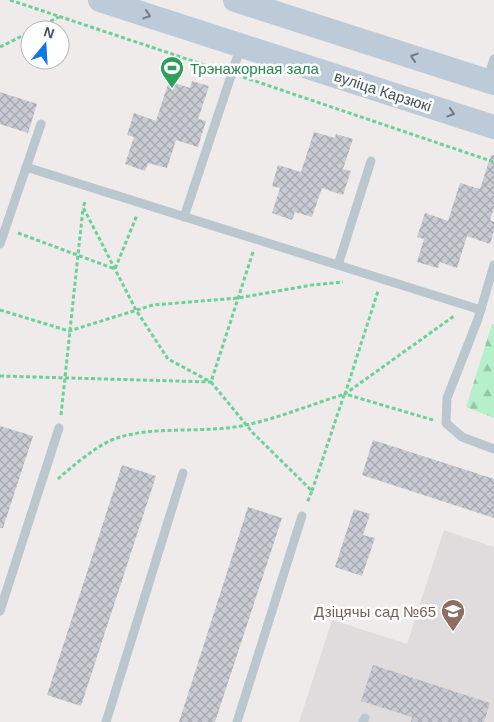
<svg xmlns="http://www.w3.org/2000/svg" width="494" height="722" viewBox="0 0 494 722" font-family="Helvetica,sans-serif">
  <defs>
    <pattern id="forest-firs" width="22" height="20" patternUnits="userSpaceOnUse" patternTransform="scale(1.25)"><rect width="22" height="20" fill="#b6f0ca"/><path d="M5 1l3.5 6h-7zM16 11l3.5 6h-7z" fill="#96c5a7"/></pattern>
    <pattern id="building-cross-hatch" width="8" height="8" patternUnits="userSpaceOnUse" patternTransform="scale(1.25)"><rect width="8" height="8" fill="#c8cbd1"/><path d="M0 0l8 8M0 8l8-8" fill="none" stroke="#a4a7ad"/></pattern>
  </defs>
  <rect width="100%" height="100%" fill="#efebeb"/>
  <path fill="#e0dcdd" d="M 444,530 L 494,547 L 494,722 L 299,722 L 332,620 L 407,644 Z"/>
  <path fill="url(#forest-firs)" d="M 492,324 L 494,324 L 494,418 L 466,407 Z"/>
  <g fill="url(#building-cross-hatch)">
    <path d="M 169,81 L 190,88 L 192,81 L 209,86 L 198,119 L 206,121 L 198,147 L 176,140 L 167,168 L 148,163 L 145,171 L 125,164 L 134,137 L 127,135 L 134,113 L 156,121 Z"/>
    <path d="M 0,92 L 37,104 L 28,133 L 0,124 Z"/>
    <path d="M 314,132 L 335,138 L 336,134 L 353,139 L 343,169 L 351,171 L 343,195 L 322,188 L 312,217 L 295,212 L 292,220 L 272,213 L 280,188 L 272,186 L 278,165 L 301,172 Z"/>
    <path d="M 491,155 L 494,155 L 494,208 L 490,220 L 494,222 L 494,231 L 490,244 L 467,236 L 457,268 L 440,262 L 438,268 L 417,262 L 424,239 L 417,237 L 425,213 L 448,221 L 460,183 L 480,189 Z"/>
    <path d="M 0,426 L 33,436 L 3,528 L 0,528 Z"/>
    <path d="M 373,440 L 494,479 L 494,518 L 362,475 Z"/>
    <path d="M 122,465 L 156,476 L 81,706 L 47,695 Z"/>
    <path d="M 248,507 L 282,518 L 215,722 L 179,722 Z"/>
    <path d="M 354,509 L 370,514 L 363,535 L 375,538 L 362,576 L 335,567 Z"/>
    <path d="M 373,665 L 490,703 L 484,722 L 411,722 L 412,717 L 361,701 Z"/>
  </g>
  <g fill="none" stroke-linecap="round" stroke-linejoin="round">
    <g stroke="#6cd09a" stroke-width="3" stroke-dasharray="4 2.5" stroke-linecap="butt">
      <path d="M 10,0 L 220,70"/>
      <path d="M 33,30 L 59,17"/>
      <path d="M 0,47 L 30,32"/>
      <path d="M 243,77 L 494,162"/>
      <path d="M 18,233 L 115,269 L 137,215"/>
      <path d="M 253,252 L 211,382 L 253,433 L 312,491 L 307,503"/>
      <path d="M 0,310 L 69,331 L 153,305 L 238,298 L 312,285 L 343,282"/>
      <path d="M 0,376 L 211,382 L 168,359 L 136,310 L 83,207 L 86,200"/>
      <path d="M 61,415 L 83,208"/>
      <path d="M 433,420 L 345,394 L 454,316"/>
      <path d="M 58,479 C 71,467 100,443 117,438 C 156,425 206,434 246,425 C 279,418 312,404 345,394 L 378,291"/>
      <path d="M 312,491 L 344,395"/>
    </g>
    <g stroke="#bbc7cf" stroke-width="9">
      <path d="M 487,80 L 494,59"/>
      <path d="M 26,167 L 481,310"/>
      <path d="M 184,217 L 241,46"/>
      <path d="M 0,244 L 41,124"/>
      <path d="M 338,265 L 371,161"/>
      <path d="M 494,265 L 478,319 L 447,398 L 446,423 L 462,437 L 494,449"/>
      <path d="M 0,611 L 59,428"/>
      <path d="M 106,722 L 183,473"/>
      <path d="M 237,722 L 302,516"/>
      <path d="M 363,722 L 365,718"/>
    </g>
    <g stroke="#bdcad7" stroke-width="24">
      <path d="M 100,0 L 494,127"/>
      <path d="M 235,0 L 494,83"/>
    </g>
  </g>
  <defs><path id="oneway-chevron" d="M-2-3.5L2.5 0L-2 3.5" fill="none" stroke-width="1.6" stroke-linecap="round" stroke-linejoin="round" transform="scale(1.25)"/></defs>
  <g stroke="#6e7b86">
    <use href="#oneway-chevron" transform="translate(147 15) rotate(18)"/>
    <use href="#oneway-chevron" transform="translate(414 57) rotate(-162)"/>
    <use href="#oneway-chevron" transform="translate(451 113) rotate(18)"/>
  </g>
  <defs>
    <g id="stadium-pin" transform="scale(1.25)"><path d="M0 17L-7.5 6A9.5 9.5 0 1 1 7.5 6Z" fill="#2e9e5b" stroke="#fff"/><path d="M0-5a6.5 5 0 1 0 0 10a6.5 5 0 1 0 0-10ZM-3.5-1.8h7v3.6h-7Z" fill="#fff"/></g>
    <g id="school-pin" transform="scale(1.25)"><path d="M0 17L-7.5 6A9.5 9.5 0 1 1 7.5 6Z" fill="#8d6e63" stroke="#fff"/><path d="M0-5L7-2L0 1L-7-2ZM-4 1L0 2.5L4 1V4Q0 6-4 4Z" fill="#fff"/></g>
  </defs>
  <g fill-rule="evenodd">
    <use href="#stadium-pin" x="172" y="68"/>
    <use href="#school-pin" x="453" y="611"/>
  </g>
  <g text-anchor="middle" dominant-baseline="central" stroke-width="5" stroke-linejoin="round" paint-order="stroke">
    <g font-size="15" fill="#27864d" stroke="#fff" text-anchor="start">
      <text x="190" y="68">Трэнажорная зала</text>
    </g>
    <g font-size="15" fill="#43505a" stroke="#fff">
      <text transform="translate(383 91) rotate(18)">вуліца Карзюкі</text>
    </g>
    <g font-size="15" fill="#785e54" stroke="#fff" text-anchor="end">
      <text x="436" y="611">Дзіцячы сад №65</text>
    </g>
  </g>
  <g transform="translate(45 45) rotate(18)"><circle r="24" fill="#ffffff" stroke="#b4b9bd"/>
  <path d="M0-4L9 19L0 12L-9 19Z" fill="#0f76e5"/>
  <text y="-8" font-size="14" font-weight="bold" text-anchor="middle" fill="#43505a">N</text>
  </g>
</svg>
